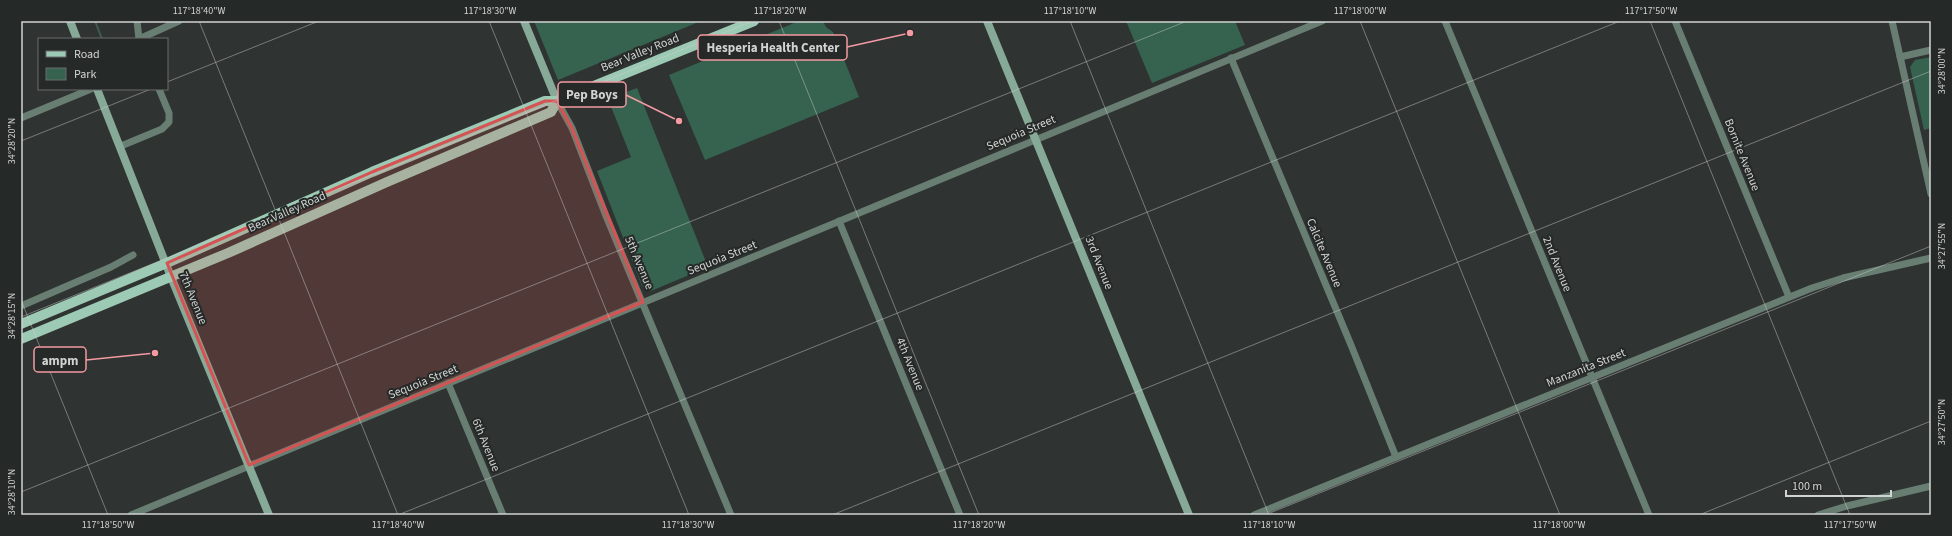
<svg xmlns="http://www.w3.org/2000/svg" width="1952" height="536" viewBox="0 0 1952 536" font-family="'Source Sans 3',sans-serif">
  <rect width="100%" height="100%" fill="#2f3331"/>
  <g fill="#35634f">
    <path d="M 534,21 L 701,21 L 558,80 Z"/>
    <path d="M 799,21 L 823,21 L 826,27 L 833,32 L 859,97 L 705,160 L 669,75 Z"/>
    <path d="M 1126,21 L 1235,21 L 1245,45 L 1152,83 Z"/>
    <path d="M 1931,57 L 1931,128 L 1924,130 L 1910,67 L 1915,60 Z"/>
    <path d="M 637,88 L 708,267 L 651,291 L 642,286 L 597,171 L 631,157 L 608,99 Z"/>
  </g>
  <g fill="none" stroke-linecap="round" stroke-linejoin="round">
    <path stroke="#3f5c51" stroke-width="2" d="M 95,21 L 102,39"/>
    <g stroke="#687e73" stroke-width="7">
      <path d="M 137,21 L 139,39"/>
      <path d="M 1445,21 L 1649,515"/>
      <path d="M 1675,21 L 1789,297"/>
      <path d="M 1892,21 L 1931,194"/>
      <path d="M 139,39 L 179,21"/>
      <path d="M 1900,57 L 1931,50"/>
      <path d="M 1231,58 L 1351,345 L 1396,457"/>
      <path d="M 557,101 L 572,128 L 606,216 L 731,515"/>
      <path d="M 21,118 L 91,89"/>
      <path d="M 121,146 L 162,129 L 169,122 L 169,113 L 159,89"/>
      <path d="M 839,221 L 960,515"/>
      <path d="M 21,306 L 111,267 L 133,255"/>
      <path d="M 448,383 L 503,515"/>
      <path d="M 131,515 L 1322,21"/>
      <path d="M 1254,515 L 1812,288 L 1843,278 L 1931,258"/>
      <path d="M 1818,515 L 1847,506 L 1931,486"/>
    </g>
    <g stroke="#86a998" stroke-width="8">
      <path d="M 70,21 L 77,39"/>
      <path d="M 524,21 L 557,101"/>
      <path d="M 987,21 L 1189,515"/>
      <path d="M 97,89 L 171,277 L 269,515"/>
    </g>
    <g stroke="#9dcab4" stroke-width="10">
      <path d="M 21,324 L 167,263 L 372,172 L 545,101 L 557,101 L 754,21"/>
      <path d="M 21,339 L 228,253 L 387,182 L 551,112 L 557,101"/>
    </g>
  </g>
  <path fill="#d55352" fill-opacity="0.2" stroke="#d55352" stroke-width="3" stroke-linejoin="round" d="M 545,101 L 557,101 L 572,128 L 643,302 L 249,465 L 167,263 L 372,172 Z"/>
  <path fill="none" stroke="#d1d3d2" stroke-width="1" stroke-opacity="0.45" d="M 199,21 L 398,515M 489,21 L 689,515M 779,21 L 979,515M 1070,21 L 1269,515M 1360,21 L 1560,515M 1650,21 L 1850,515M 167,82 L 319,21M 21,141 L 151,89M 21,300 L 108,515M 21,317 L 753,21M 21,492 L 1187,21M 398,515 L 1620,21M 832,515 L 1931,71M 1265,515 L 1931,246M 1699,515 L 1931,421"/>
  <g text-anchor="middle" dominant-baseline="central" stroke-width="4" stroke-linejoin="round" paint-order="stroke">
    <g font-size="12" fill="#d1d3d2" stroke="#252927">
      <text transform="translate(640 53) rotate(-22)">Bear Valley Road</text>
      <text transform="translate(1021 133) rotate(-23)">Sequoia Street</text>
      <text transform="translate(1742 155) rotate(68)">Bornite Avenue</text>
      <text transform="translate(287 212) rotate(-24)">Bear Valley Road</text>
      <text transform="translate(1324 253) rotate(67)">Calcite Avenue</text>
      <text transform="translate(722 258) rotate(-22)">Sequoia Street</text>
      <text transform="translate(639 263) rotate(67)">5th Avenue</text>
      <text transform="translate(1099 263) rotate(68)">3rd Avenue</text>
      <text transform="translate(1557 264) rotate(68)">2nd Avenue</text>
      <text transform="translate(193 298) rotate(68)">7th Avenue</text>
      <text transform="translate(910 364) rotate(68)">4th Avenue</text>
      <text transform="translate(1586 368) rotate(-22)">Manzanita Street</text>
      <text transform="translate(423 382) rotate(-22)">Sequoia Street</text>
      <text transform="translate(486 445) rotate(68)">6th Avenue</text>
    </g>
  </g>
  <path fill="none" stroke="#f49aa3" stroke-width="1.5" d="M910 33L847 47M679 121L626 95M155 353L86 360"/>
  <g fill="#f49aa3" stroke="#252927" stroke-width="1.5">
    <circle cx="910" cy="33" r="4"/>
    <circle cx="679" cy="121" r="4"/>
    <circle cx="155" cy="353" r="4"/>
  </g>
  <g fill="#252927" stroke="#f49aa3" stroke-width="1.5">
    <rect x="698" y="35" width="149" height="25" rx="4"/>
    <rect x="558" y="82" width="68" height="25" rx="4"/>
    <rect x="34" y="347" width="52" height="25" rx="4"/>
  </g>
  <g font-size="13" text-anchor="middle" font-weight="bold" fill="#d1d3d2">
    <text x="773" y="52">Hesperia Health Center</text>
    <text x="592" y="99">Pep Boys</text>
    <text x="60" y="365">ampm</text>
  </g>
  <rect width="1952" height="536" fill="none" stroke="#252927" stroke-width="44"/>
  <rect x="38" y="38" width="130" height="52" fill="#252927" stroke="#6a6d6b"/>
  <rect x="46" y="51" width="20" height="6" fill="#9dcab4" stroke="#6a6d6b"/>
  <text x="74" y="58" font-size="12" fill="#d1d3d2">Road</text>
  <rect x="46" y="68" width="20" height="12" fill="#35634f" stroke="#6a6d6b"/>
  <text x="74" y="78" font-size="12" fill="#d1d3d2">Park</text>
  <path d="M1786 490v6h105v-6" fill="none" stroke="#d1d3d2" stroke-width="2"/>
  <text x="1792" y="490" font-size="12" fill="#d1d3d2" stroke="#252927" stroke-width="3" paint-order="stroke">100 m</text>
  <rect x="22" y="22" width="1908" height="492" fill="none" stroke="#d1d3d2" stroke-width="1.5"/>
  <g font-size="10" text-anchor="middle" fill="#d1d3d2">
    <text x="199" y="14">117°18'40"W</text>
    <text x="490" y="14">117°18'30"W</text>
    <text x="780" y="14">117°18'20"W</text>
    <text x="1070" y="14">117°18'10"W</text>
    <text x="1360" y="14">117°18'00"W</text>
    <text x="1651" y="14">117°17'50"W</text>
    <text transform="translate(1941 71) rotate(-90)" y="4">34°28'00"N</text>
    <text transform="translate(11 141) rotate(-90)" y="4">34°28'20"N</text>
    <text transform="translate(1941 246) rotate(-90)" y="4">34°27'55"N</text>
    <text transform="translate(11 316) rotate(-90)" y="4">34°28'15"N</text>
    <text transform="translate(1941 422) rotate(-90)" y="4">34°27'50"N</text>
    <text transform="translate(11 492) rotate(-90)" y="4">34°28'10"N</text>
    <text x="108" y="528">117°18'50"W</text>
    <text x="398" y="528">117°18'40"W</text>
    <text x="688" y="528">117°18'30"W</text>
    <text x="979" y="528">117°18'20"W</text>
    <text x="1269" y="528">117°18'10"W</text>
    <text x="1559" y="528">117°18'00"W</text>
    <text x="1850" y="528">117°17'50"W</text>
  </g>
</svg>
